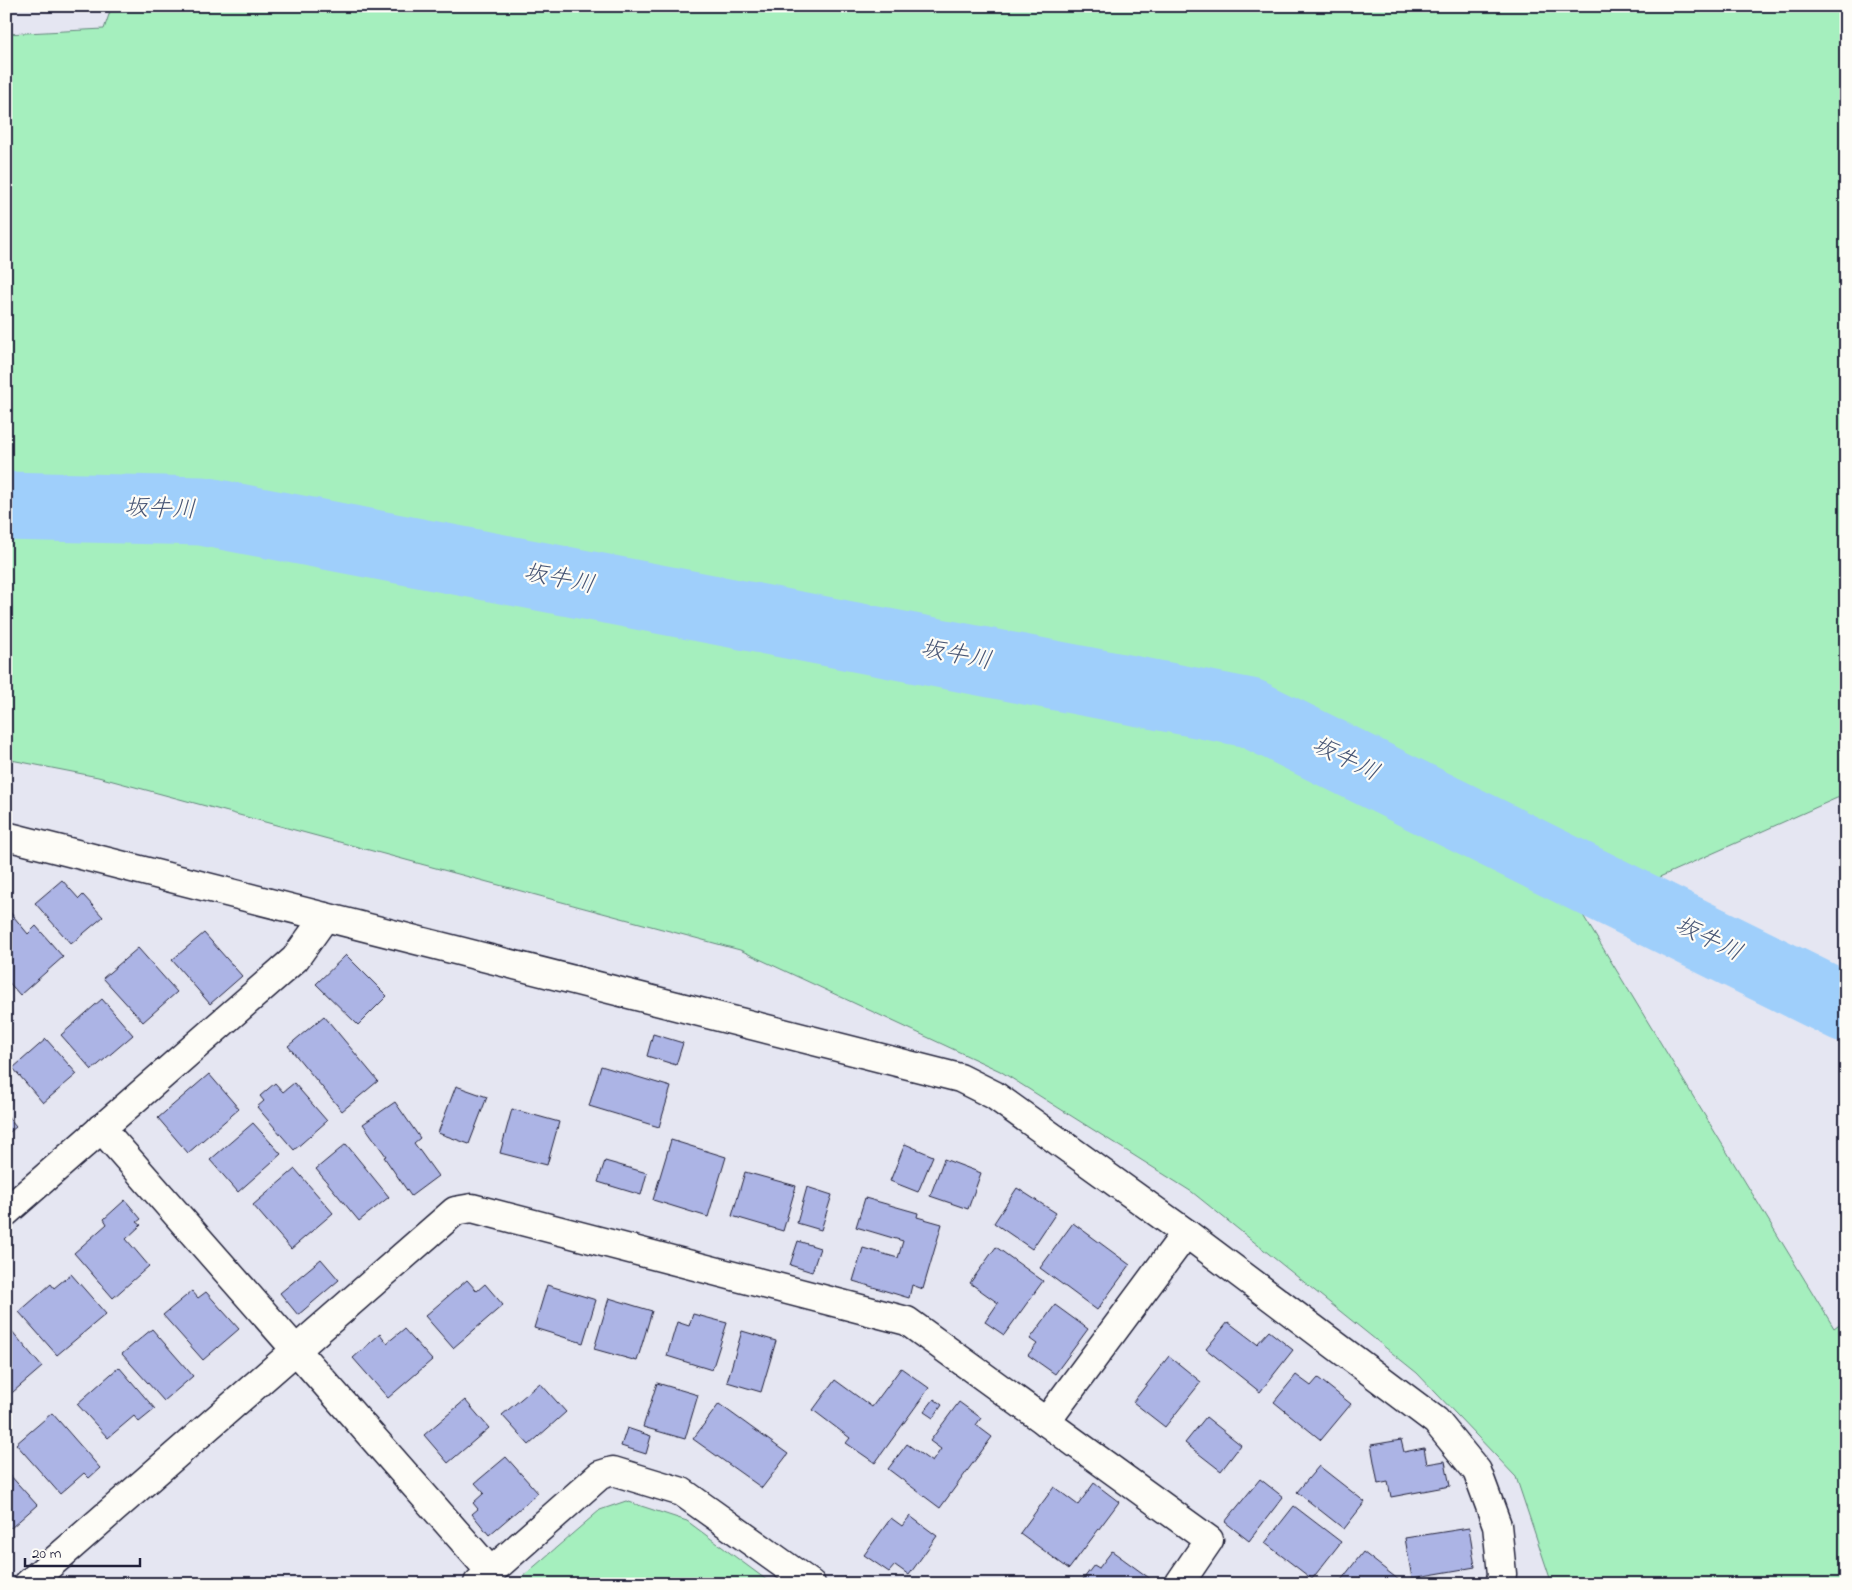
<svg xmlns="http://www.w3.org/2000/svg" width="1852" height="1590" viewBox="0 0 1852 1590" font-family="'Indie Flower','Klee One',sans-serif">
  <rect width="100%" height="100%" fill="#e5e6f2"/>
  <filter id="ink" filterUnits="userSpaceOnUse"><feTurbulence type="fractalNoise" baseFrequency=".02" numOctaves="2"/><feDisplacementMap in="SourceGraphic" scale="10" xChannelSelector="R" yChannelSelector="G"/><feConvolveMatrix kernelMatrix="1 2 1 2 8 2 1 2 1" color-interpolation-filters="sRGB"/></filter>
  <g filter="url(#ink)">
    <g fill="#a5efbe" stroke="#64887c">
      <path d="M 112,6 L 1846,6 L 1846,794 L 1581,912 L 1834,1328 L 1846,1319 L 1846,1584 L 1552,1584 L 1516,1477 L 1417,1373 L 1192,1192 L 1000,1071 L 740,950 L 98,777 L 6,759 L 6,34 L 104,29 Z"/>
      <path d="M 626,1501 L 687,1521 L 772,1584 L 514,1584 L 600,1510 Z"/>
    </g>
    <g fill="none" stroke-linecap="round" stroke-linejoin="round">
      <path stroke="#9fcffb" stroke-width="69" d="M 6,506 L 202,511 L 1250,713 L 1846,1008"/>
    </g>
    <g fill="#acb4e5" stroke="#22223b">
      <path d="M 62,880 L 79,899 L 83,895 L 103,917 L 71,944 L 35,903 Z"/>
      <path d="M 9,911 L 28,934 L 36,926 L 63,957 L 20,995 L 6,979 L 6,913 Z"/>
      <path d="M 204,933 L 242,976 L 210,1004 L 172,960 Z"/>
      <path d="M 138,948 L 177,992 L 143,1022 L 103,978 Z"/>
      <path d="M 346,955 L 387,996 L 358,1025 L 316,984 Z"/>
      <path d="M 102,999 L 133,1035 L 92,1070 L 61,1035 Z"/>
      <path d="M 324,1016 L 378,1081 L 342,1111 L 288,1046 Z"/>
      <path d="M 653,1034 L 683,1043 L 676,1065 L 647,1056 Z"/>
      <path d="M 46,1039 L 77,1074 L 43,1103 L 13,1068 Z"/>
      <path d="M 601,1066 L 671,1087 L 659,1127 L 589,1106 Z"/>
      <path d="M 209,1074 L 239,1109 L 188,1153 L 158,1118 Z"/>
      <path d="M 275,1083 L 283,1092 L 294,1083 L 327,1121 L 294,1150 L 257,1107 L 264,1101 L 260,1096 Z"/>
      <path d="M 456,1086 L 487,1097 L 469,1144 L 438,1133 Z"/>
      <path d="M 395,1102 L 420,1138 L 414,1143 L 438,1176 L 411,1196 L 384,1157 L 386,1156 L 363,1124 Z"/>
      <path d="M 512,1109 L 559,1122 L 547,1165 L 500,1153 Z"/>
      <path d="M 6,1115 L 16,1127 L 6,1135 Z"/>
      <path d="M 253,1123 L 281,1154 L 238,1192 L 210,1160 Z"/>
      <path d="M 671,1140 L 726,1157 L 708,1217 L 653,1200 Z"/>
      <path d="M 346,1144 L 389,1197 L 359,1221 L 316,1169 Z"/>
      <path d="M 905,1144 L 933,1156 L 918,1192 L 890,1181 Z"/>
      <path d="M 944,1159 L 981,1173 L 968,1209 L 930,1196 Z"/>
      <path d="M 605,1161 L 647,1173 L 641,1195 L 598,1182 Z"/>
      <path d="M 295,1169 L 333,1213 L 291,1249 L 253,1205 Z"/>
      <path d="M 745,1172 L 796,1186 L 783,1231 L 732,1216 Z"/>
      <path d="M 807,1187 L 832,1195 L 821,1230 L 797,1223 Z"/>
      <path d="M 1017,1188 L 1056,1213 L 1032,1249 L 994,1223 Z"/>
      <path d="M 865,1198 L 918,1213 L 917,1217 L 942,1224 L 923,1289 L 912,1285 L 909,1298 L 853,1281 L 863,1248 L 898,1258 L 903,1241 L 856,1227 Z"/>
      <path d="M 125,1200 L 141,1219 L 137,1222 L 141,1225 L 126,1239 L 149,1266 L 113,1298 L 74,1253 L 107,1224 L 104,1219 Z"/>
      <path d="M 1073,1223 L 1130,1265 L 1097,1310 L 1040,1268 Z"/>
      <path d="M 798,1241 L 820,1248 L 812,1272 L 790,1265 Z"/>
      <path d="M 996,1247 L 1043,1281 L 1004,1335 L 985,1322 L 998,1303 L 970,1283 Z"/>
      <path d="M 321,1259 L 339,1280 L 298,1315 L 280,1293 Z"/>
      <path d="M 71,1274 L 106,1314 L 57,1355 L 19,1312 L 51,1284 L 54,1288 Z"/>
      <path d="M 467,1280 L 477,1291 L 485,1284 L 503,1305 L 453,1348 L 425,1316 Z"/>
      <path d="M 547,1285 L 596,1300 L 583,1343 L 534,1328 Z"/>
      <path d="M 192,1291 L 198,1298 L 206,1292 L 239,1329 L 203,1360 L 163,1315 Z"/>
      <path d="M 609,1298 L 652,1311 L 637,1361 L 594,1349 Z"/>
      <path d="M 1055,1305 L 1088,1329 L 1055,1374 L 1028,1355 L 1037,1344 L 1030,1339 Z"/>
      <path d="M 693,1314 L 727,1323 L 712,1370 L 667,1356 L 677,1322 L 689,1326 Z"/>
      <path d="M 1228,1322 L 1257,1344 L 1269,1331 L 1293,1350 L 1260,1392 L 1206,1349 Z"/>
      <path d="M 152,1329 L 193,1376 L 164,1401 L 122,1354 Z"/>
      <path d="M 404,1329 L 432,1360 L 388,1398 L 353,1358 L 380,1334 L 387,1343 Z"/>
      <path d="M 11,1330 L 42,1367 L 6,1398 L 6,1334 Z"/>
      <path d="M 742,1331 L 776,1341 L 761,1392 L 727,1382 Z"/>
      <path d="M 1169,1356 L 1201,1382 L 1165,1427 L 1133,1402 Z"/>
      <path d="M 119,1367 L 155,1409 L 139,1422 L 134,1416 L 108,1438 L 77,1404 Z"/>
      <path d="M 901,1368 L 929,1388 L 875,1463 L 846,1443 L 850,1438 L 813,1410 L 835,1380 L 872,1407 Z"/>
      <path d="M 1296,1375 L 1311,1386 L 1318,1378 L 1351,1404 L 1321,1440 L 1274,1402 Z"/>
      <path d="M 540,1383 L 566,1412 L 529,1445 L 502,1415 Z"/>
      <path d="M 657,1383 L 698,1395 L 685,1439 L 643,1427 Z"/>
      <path d="M 934,1399 L 942,1405 L 933,1418 L 924,1412 Z"/>
      <path d="M 465,1400 L 489,1428 L 448,1463 L 424,1435 Z"/>
      <path d="M 959,1402 L 981,1418 L 976,1425 L 992,1437 L 940,1508 L 888,1469 L 907,1444 L 932,1462 L 941,1449 L 930,1441 Z"/>
      <path d="M 719,1404 L 788,1454 L 762,1488 L 693,1439 Z"/>
      <path d="M 52,1413 L 100,1468 L 89,1478 L 84,1473 L 60,1494 L 16,1444 Z"/>
      <path d="M 1206,1417 L 1241,1445 L 1221,1471 L 1185,1443 Z"/>
      <path d="M 627,1428 L 651,1436 L 646,1454 L 621,1446 Z"/>
      <path d="M 1401,1440 L 1404,1452 L 1424,1448 L 1427,1464 L 1445,1461 L 1450,1486 L 1391,1497 L 1388,1482 L 1378,1484 L 1371,1445 Z"/>
      <path d="M 506,1457 L 538,1493 L 489,1535 L 472,1514 L 478,1509 L 473,1503 L 484,1493 L 475,1483 Z"/>
      <path d="M 1319,1466 L 1365,1502 L 1344,1529 L 1297,1492 Z"/>
      <path d="M 8,1473 L 37,1505 L 11,1528 L 6,1523 L 6,1474 Z"/>
      <path d="M 1260,1479 L 1283,1497 L 1249,1541 L 1225,1522 Z"/>
      <path d="M 1094,1483 L 1119,1502 L 1069,1569 L 1020,1533 L 1054,1487 L 1078,1505 Z"/>
      <path d="M 1294,1506 L 1341,1542 L 1312,1579 L 1265,1543 Z"/>
      <path d="M 910,1516 L 937,1536 L 909,1575 L 895,1565 L 889,1572 L 864,1555 L 891,1518 L 902,1526 Z"/>
      <path d="M 1469,1528 L 1475,1567 L 1412,1578 L 1405,1538 Z"/>
      <path d="M 1112,1551 L 1152,1580 L 1149,1584 L 1082,1584 L 1081,1582 L 1094,1565 L 1099,1568 Z"/>
      <path d="M 1363,1552 L 1404,1584 L 1338,1584 Z"/>
    </g>
    <g fill="none" stroke-linecap="round" stroke-linejoin="round">
      <g stroke="#22223b" stroke-width="31">
        <g id="minor">
          <path d="M 6,836 L 960,1078 L 994,1095 L 1186,1233 L 1436,1421 L 1477,1471 L 1497,1525 L 1502,1574 L 1500,1584"/>
          <path d="M 101,1128 L 490,1571"/>
          <path d="M 6,1212 L 295,959 L 325,917"/>
          <path d="M 1046,1422 L 1186,1233"/>
          <path d="M 478,1583 L 600,1475 L 613,1471 L 682,1492 L 811,1584"/>
          <path d="M 28,1584 L 455,1211 L 472,1208 L 907,1321 L 1209,1540 L 1179,1584"/>
        </g>
      </g>
      <use href="#minor" stroke="#fdfcf7" stroke-width="28"/>
    </g>
  </g>
  <g text-anchor="middle" dominant-baseline="central" stroke-width="4.5" stroke-linejoin="round" paint-order="stroke">
    <g font-size="24" font-style="italic" fill="#485675" stroke="#fdfcf7">
      <text transform="translate(160 510) rotate(2)">坂牛川</text>
      <text transform="translate(559 580) rotate(11)">坂牛川</text>
      <text transform="translate(956 656) rotate(11)">坂牛川</text>
      <text transform="translate(1345 760) rotate(26)">坂牛川</text>
      <text transform="translate(1708 940) rotate(26)">坂牛川</text>
    </g>
  </g>
  <rect width="1852" height="1590" fill="none" stroke="#fdfcf7" stroke-width="25"/>
  <rect x="12" y="12" width="1827" height="1565" fill="none" stroke="#22223b" stroke-width="2" filter="url(#ink)"/>
  <path d="M25 1558v8h115v-8" fill="none" stroke="#22223b" stroke-width="2.5"/>
  <text x="32" y="1558" font-size="15" fill="#22223b" stroke="#fdfcf7" stroke-width="4" paint-order="stroke">20 m</text>
</svg>
